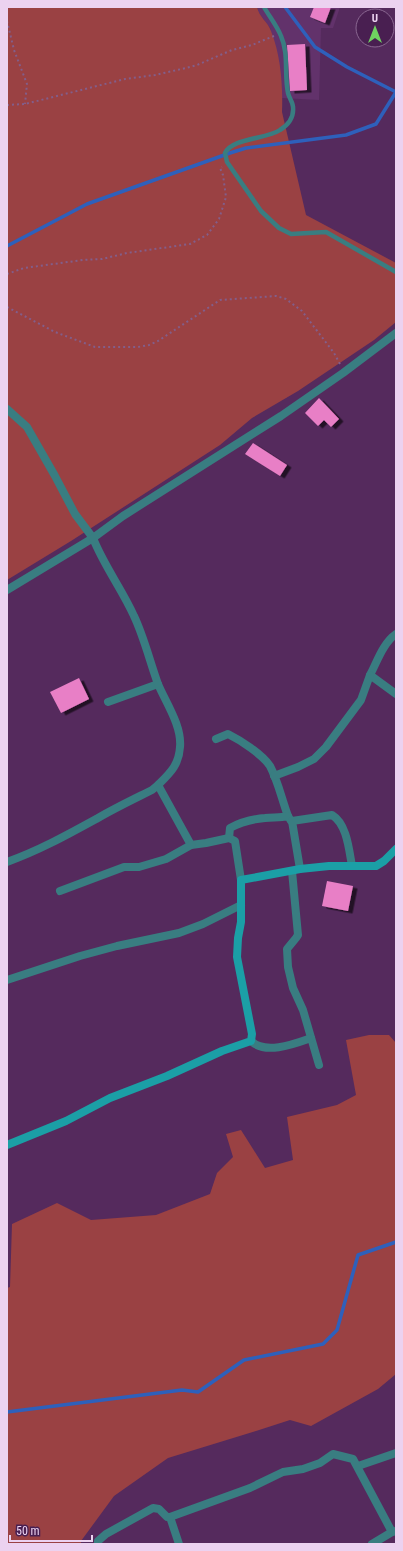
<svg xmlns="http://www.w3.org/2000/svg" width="403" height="1551" viewBox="0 0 403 1551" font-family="'Roboto Condensed',sans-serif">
  <defs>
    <filter id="shadow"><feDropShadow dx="4.5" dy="2.5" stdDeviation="0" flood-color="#0009"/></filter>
  </defs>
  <rect width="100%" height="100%" fill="#552a5d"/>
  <path fill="#62326b" d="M 257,7 L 340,7 L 333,28 L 321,28 L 319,100 L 282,98 L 281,79 L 270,28 L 258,12 Z"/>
  <g fill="#9a4143">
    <path d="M 7,7 L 257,7 C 259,17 268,22 271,31 C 281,56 283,86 282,112 L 306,215 L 396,263 L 396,322 L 374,340 L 298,391 L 252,418 L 220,445 L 71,541 L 7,580 Z"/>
    <path d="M 369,1035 L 389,1035 L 396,1043 L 396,1374 L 378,1389 L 311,1426 L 290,1420 L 256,1431 L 168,1458 L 114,1496 L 81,1541 L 81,1544 L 7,1544 L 7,1288 L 10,1287 L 12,1224 L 57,1203 L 91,1220 L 156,1215 L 210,1194 L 217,1173 L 233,1157 L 226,1134 L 241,1130 L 265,1168 L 293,1160 L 287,1117 L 337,1105 L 356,1095 L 346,1040 Z"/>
  </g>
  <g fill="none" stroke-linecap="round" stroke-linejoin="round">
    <g stroke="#2e60bb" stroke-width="3.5">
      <path d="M 285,7 L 315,47 L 347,67 L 396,92"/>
      <path d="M 7,246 L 87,204 L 230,153 L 246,148 L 346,135 L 376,124 L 396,92"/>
      <path d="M 7,1412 L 182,1390 L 198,1392 L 244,1360 L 323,1344 L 337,1330 L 358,1255 L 396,1242"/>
    </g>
  </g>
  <g fill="#e87fc6" filter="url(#shadow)">
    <path d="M 314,7 L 331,7 L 325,23 L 310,17 Z"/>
    <path d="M 305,44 L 307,90 L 290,91 L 287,45 Z"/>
    <path d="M 319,398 L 339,419 L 331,427 L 324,420 L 318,426 L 305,413 Z"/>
    <path d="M 253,443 L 287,465 L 280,476 L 245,454 Z"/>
    <path d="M 79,678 L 89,699 L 61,713 L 50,692 Z"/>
    <path d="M 327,881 L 353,886 L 348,911 L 322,906 Z"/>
  </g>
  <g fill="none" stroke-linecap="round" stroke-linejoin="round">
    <g stroke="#835e8a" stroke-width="2" stroke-dasharray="2 3" stroke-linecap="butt">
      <path d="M 7,21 L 14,50 L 27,84 L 25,104"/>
      <path d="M 7,105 L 25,104 L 125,79 L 155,75 L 186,68 L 197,65 L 232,50 L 252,45 L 274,36"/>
      <path d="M 7,274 L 24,268 L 83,260 L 102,259 L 127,253 L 190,244 L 207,235 L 219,219 L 226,197 L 223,175 L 220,168 L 222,167"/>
      <path d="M 7,307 L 55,332 L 95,347 L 138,347 L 149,345 L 158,341 L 220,300 L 276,296 L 286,299 L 302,311 L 334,353 L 340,364"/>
    </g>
    <path stroke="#397d81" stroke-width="4.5" d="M 264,7 C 269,16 277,26 281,36 C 289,54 284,74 288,93 C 289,98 293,102 293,107 C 294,117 288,125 280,130 C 267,139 232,138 225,153 L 227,162 L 261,211 L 279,228 L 291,234 L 326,232 L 396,272"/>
    <g stroke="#397d81" stroke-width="8">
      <path d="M 7,409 L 27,427 L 55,476 L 75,514 L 93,538 L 7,590"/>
      <path d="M 396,634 C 383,643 377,662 370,675 L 396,694"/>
      <path d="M 108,702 L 158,684"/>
      <path d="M 216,739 L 228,734 C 240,740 262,754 270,766 C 278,781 282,800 288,816"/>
      <path d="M 274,776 L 298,767 L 314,759 L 326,747 L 361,700 L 370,675"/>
      <path d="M 158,785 C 170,773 179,765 180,747 C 182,726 166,703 158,684 C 150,662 144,637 134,616 C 122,589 104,566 93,538 L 123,516 L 281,416 L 343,373 L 396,333"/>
      <path d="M 229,838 L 230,828 C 241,822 253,819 265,818 C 273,817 280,818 288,816 L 291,821"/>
      <path d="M 7,862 C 40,850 67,835 98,818 C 115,808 134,799 152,790 L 158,785 L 191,845 L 206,843 L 229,838 L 235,841 L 241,880"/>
      <path d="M 300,869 L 292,821 L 332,815 C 347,824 349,850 352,866"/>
      <path d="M 292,871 L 298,935 L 296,938 L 287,949 L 288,967 L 293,988 L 303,1010 L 319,1065"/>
      <path d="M 60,891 L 124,867 L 139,867 L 166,859 L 191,845"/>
      <path d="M 7,980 L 80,956 L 117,946 L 179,933 L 203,924 L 241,905"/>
      <path d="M 251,1041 C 265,1055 294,1044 311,1038"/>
      <path d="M 358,1466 L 396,1453"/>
      <path d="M 170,1517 L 179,1544"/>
      <path d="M 98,1544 L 98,1541 L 106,1534 L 153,1508 L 159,1509 L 167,1517 L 170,1517 L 250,1488 L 283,1472 L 303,1469 L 320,1463 L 333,1454 L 353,1459 L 392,1532"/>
      <path d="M 372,1544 L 392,1532 L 396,1531"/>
    </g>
    <path stroke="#1b9fa6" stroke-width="8" d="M 7,1145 L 66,1121 L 110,1098 L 167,1076 L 222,1051 L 251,1041 L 252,1034 L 237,957 L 238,938 L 241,922 L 241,880 L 300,869 L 329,866 L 376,866 L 384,861 L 396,849"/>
  </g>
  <rect width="403" height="1551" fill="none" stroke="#ecd2f0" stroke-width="16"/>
  <g transform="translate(375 28)"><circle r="19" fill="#491f51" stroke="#8a6791"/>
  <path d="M0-3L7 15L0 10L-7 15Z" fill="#6fd360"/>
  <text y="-6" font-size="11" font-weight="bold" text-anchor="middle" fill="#ecd2f0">U</text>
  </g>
  <path d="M10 1535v6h82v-6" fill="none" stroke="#ecd2f0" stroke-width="2"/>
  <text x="16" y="1535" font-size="12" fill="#ecd2f0" stroke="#491f51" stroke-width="3" paint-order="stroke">50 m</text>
</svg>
